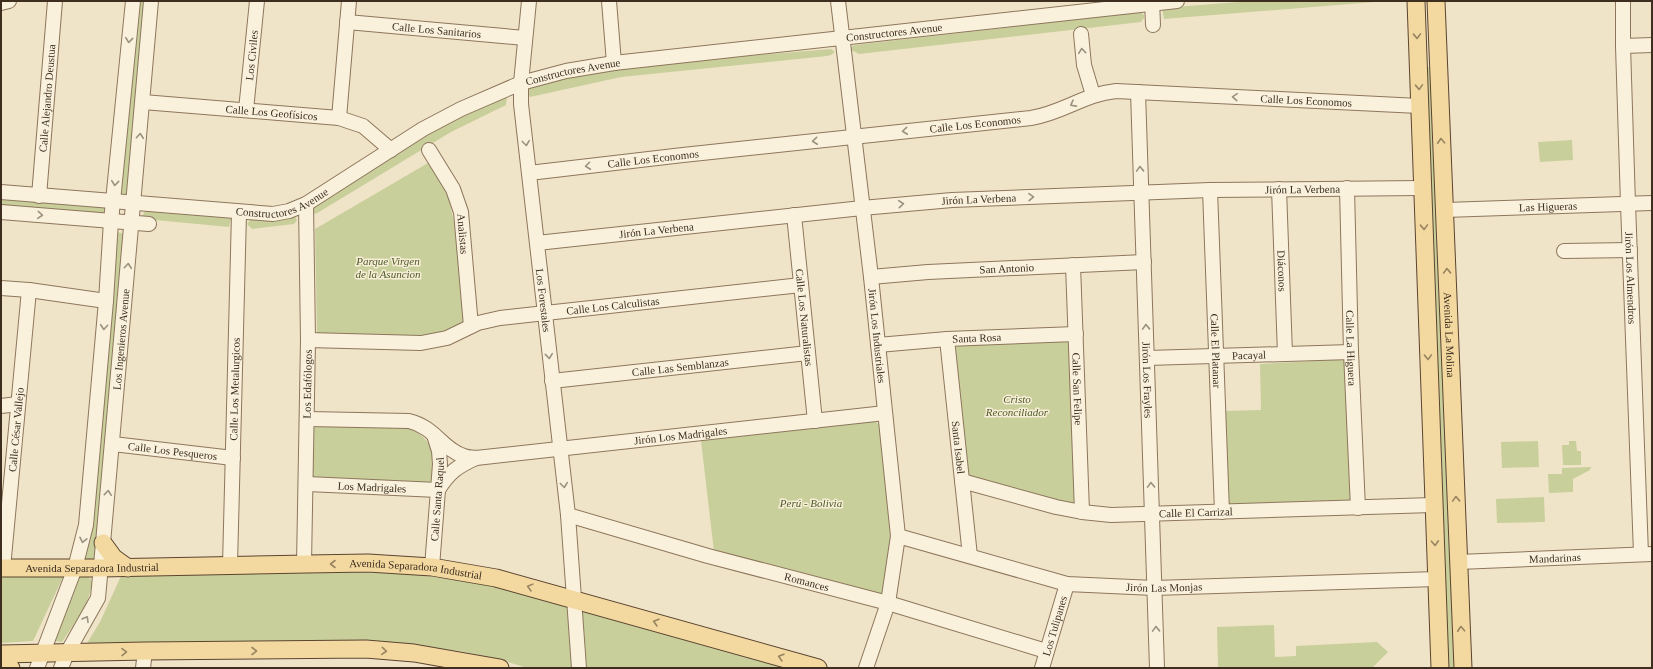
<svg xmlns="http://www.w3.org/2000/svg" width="1653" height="669" viewBox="0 0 1653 669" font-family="Georgia,serif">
  <rect width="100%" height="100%" fill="#f0e4c8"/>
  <g fill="#c9cf9b">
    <path d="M 137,1 L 144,1 L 127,198 L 119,197 Z"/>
    <path d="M 1251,1 L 1387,1 L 1164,19 L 1162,8 Z"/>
    <path d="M 1140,12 L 1144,15 L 1144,18 L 1141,22 L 859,54 L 851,50 L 852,46 L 855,45 Z"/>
    <path d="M 831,49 L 835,52 L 831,55 L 827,56 L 621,77 L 530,97 L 526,93 L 526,87 L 612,67 Z"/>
    <path d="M 1425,67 L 1430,67 L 1432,70 L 1456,668 L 1446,668 Z"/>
    <path d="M 507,96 L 506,105 L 451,132 L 319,212 L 315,214 L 311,212 L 311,208 L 435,126 Z"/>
    <path d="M 1572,140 L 1573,160 L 1540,162 L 1538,142 Z"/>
    <path d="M 428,163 L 448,195 L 454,222 L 466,322 L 432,339 L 317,335 L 315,229 Z"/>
    <path d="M 1,197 L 105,206 L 106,210 L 103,214 L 1,206 Z"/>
    <path d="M 146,210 L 228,217 L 231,219 L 229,227 L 144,219 L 142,216 Z"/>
    <path d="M 290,215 L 294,215 L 297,220 L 294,224 L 252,229 L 247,224 L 250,220 Z"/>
    <path d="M 117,232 L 124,234 L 99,530 L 94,560 L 83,559 Z"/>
    <path d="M 1071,341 L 1077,507 L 967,482 L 954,350 L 956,346 Z"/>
    <path d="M 1347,359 L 1353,501 L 1227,507 L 1224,411 L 1261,410 L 1260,364 Z"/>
    <path d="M 874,421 L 880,425 L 890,534 L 888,564 L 883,597 L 714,552 L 701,441 Z"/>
    <path d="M 313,425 L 405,427 C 436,438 435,457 433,485 L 312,479 Z"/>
    <path d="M 1538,441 L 1539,467 L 1502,468 L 1501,442 Z"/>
    <path d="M 1569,441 L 1576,441 L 1577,451 L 1581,451 L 1581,465 L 1563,465 L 1562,445 L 1569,445 Z"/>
    <path d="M 1591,467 L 1590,470 L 1573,479 L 1573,492 L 1549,493 L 1548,474 L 1562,474 L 1562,468 Z"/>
    <path d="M 1544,497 L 1545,522 L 1497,523 L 1496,499 Z"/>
    <path d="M 314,571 L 411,574 L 507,587 L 571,604 L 575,668 L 527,668 L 499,659 L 459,651 L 419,646 L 84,648 L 100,622 L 121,576 Z"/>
    <path d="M 79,576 L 88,576 L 93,582 L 86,606 L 62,642 L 53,641 Z"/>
    <path d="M 1,577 L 63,577 L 33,641 L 1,643 Z"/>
    <path d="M 582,608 L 797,668 L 587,668 Z"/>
    <path d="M 1274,625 L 1275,657 L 1296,656 L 1296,646 L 1377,642 L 1388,652 L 1372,668 L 1218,668 L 1217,627 Z"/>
  </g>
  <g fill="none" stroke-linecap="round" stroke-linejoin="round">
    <g stroke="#8d765c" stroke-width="16">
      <g id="minor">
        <path id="s1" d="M 529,1 L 521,83 L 521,104 L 568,515 L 579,668"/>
        <path d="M 609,1 L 614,63"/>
        <path id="s2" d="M 838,1 L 871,277 L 898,536 L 888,603 L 866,668"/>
        <path d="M 1152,1 L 1153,25"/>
        <path id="s3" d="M 1623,1 L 1623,46 L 1628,204 L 1641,554"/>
        <path d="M 1,3 L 9,1"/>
        <path id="s4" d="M 347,22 L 525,38"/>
        <path d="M 1081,34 L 1084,65 L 1093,95"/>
        <path d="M 1623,46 L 1652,45"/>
        <path id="s5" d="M 1138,92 L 1157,668"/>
        <path id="s6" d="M 143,102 L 339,118 L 363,126 L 391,150"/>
        <path id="s7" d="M 246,110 L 257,1"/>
        <path d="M 339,118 L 349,1"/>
        <path id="s8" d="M 429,150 L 453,189 L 461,212 L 471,326"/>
        <path id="s9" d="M 529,173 L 683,155 L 1031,118 C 1063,113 1084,94 1116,91 L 1419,106"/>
        <path id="s10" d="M 1347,188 L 1351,352 L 1358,508"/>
        <path id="s11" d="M 1279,189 L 1285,354"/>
        <path id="s12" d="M 1210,190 L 1222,512"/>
        <path id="s13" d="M 1,192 L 273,214 L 289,211 L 306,204 L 423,129 L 461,109 L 521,83 L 566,71 L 614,63 L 1177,1"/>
        <path id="s14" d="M 39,196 L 55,1"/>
        <path id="s15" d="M 1445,210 L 1652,203"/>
        <path d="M 1,212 L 149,224"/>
        <path id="s16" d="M 794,215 L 815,421"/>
        <path id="s17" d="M 537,243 L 862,208 L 952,200 L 1210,190 L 1422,188"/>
        <path d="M 1564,251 L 1630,250"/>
        <path id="s18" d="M 1073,265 L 1082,512"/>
        <path id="s19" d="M 871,277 L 928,272 L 1144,262"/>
        <path d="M 1,288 L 29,290 L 106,301"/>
        <path id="s20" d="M 947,339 L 970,556"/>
        <path id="s21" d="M 308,340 L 421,343 L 447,338 L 478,323 L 500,318 L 801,285"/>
        <path id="s22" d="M 878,345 L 947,339 L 1076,334"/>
        <path id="s23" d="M 1147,358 L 1351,352"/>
        <path id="s24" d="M 552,381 L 808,353"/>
        <path d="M 1,406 L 18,404"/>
        <path id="s25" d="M 308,419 L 409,421 C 435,427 443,450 464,456 C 468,458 473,457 476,458 L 885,413"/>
        <path id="s26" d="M 113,444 L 233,458"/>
        <path id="s27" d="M 962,481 L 1056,507 L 1082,512 L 1111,515 L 1433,505"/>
        <path id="s28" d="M 307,484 L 438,490 C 449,472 458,466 476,458"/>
        <path id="s29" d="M 568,515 L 708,556 L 888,603 L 1046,651"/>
        <path id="s30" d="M 898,536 L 1067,584 L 1154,588 L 1437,579"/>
        <path id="s31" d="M 1458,562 L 1652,554"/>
        <path id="s32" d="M 304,564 L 308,340 L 306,204"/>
        <path id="s33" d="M 230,565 L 239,213"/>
        <path id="s34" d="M 432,567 L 440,464 L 439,451 L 434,435"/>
        <path id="s35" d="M 3,568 L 29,290"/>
        <path d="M 37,668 L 75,568 L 86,525 L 106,301 L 111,221 L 133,1"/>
        <path id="s36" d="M 61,668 L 67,653 L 98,598 L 103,543 L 151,1"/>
        <path d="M 143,668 L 145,651"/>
        <path id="s37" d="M 1042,668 L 1067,584"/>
      </g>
    </g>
    <g stroke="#5b4430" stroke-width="19">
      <g id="major">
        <path d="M 1416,1 L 1440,668"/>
        <path id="s38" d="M 1436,1 L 1463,668"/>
        <path d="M 103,543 L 114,558 L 128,568"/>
        <path id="s39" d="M 1,568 L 101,568 L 307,564 L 368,563 L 432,567 L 496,578 L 818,668"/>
        <path d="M 1,654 L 145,651 L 366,649 L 414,653 L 500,668"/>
        <path d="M 1,659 L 11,668"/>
      </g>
    </g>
    <use href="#minor" stroke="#faf1dc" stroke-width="14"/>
    <use href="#major" stroke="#f3d9a0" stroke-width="17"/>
  </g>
  <defs><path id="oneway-chevron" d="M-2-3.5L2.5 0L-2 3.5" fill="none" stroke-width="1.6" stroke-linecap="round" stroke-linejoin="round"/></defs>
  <g stroke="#988460">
    <use href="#oneway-chevron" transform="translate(1417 36) rotate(88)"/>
    <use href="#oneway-chevron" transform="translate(1419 87) rotate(88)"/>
    <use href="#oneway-chevron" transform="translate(1441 141) rotate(-93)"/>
    <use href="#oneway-chevron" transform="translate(1424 227) rotate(88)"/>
    <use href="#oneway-chevron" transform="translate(1447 271) rotate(-92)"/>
    <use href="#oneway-chevron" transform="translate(1428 357) rotate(88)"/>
    <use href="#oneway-chevron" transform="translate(1456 499) rotate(-92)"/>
    <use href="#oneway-chevron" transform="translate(1435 543) rotate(87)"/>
    <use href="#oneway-chevron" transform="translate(333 564) rotate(180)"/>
    <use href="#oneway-chevron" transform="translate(530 587) rotate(-165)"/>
    <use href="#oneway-chevron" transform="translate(656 622) rotate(-164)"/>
    <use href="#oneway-chevron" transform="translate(1461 629) rotate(-93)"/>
    <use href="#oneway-chevron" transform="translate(254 651)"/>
    <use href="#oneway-chevron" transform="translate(384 651) rotate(5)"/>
    <use href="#oneway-chevron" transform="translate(124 652) rotate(-1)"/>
    <use href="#oneway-chevron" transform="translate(781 657) rotate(-164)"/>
  </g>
  <g stroke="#9c907e">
    <use href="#oneway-chevron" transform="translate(129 40) rotate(96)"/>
    <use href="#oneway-chevron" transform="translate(1082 51) rotate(-96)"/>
    <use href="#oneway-chevron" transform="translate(1235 97) rotate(-177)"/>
    <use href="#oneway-chevron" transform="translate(1073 104) rotate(152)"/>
    <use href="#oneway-chevron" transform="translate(905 131) rotate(174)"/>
    <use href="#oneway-chevron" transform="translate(140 136) rotate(-85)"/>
    <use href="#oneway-chevron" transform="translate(815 141) rotate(174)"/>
    <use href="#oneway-chevron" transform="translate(526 143) rotate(83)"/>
    <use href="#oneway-chevron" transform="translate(588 166) rotate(173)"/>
    <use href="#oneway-chevron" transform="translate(1140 169) rotate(-92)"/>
    <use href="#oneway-chevron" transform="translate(115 183) rotate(96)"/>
    <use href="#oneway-chevron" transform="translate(1031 197) rotate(-2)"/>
    <use href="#oneway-chevron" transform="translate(901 204) rotate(-5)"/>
    <use href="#oneway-chevron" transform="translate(40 215) rotate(5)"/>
    <use href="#oneway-chevron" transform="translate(128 266) rotate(-85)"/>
    <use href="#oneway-chevron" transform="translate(104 327) rotate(95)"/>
    <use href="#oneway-chevron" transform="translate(1146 327) rotate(-92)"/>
    <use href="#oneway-chevron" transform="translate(549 356) rotate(84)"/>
    <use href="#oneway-chevron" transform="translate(564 485) rotate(83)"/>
    <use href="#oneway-chevron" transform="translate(1151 485) rotate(-92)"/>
    <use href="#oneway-chevron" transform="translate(108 493) rotate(-84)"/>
    <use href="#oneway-chevron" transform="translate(83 540) rotate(102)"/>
    <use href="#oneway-chevron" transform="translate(86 619) rotate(-60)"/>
    <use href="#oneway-chevron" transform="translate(1156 629) rotate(-92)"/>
  </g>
  <g text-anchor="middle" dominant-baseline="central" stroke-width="3" stroke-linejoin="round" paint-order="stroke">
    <g font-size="11" fill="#3d2e20" stroke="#f7eed8">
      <text stroke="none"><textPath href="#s4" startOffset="90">Calle Los Sanitarios</textPath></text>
      <text stroke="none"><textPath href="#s13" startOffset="932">Constructores Avenue</textPath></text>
      <text stroke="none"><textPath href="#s7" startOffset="55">Los Civiles</textPath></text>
      <text stroke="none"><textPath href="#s13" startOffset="608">Constructores Avenue</textPath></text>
      <text stroke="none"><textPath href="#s14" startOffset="98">Calle Alejandro Deustua</textPath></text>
      <text stroke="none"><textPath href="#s9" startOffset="785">Calle Los Economos</textPath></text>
      <text stroke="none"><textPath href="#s6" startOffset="129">Calle Los Geofísicos</textPath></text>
      <text stroke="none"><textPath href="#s9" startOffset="449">Calle Los Economos</textPath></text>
      <text stroke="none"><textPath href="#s9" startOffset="125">Calle Los Economos</textPath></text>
      <text stroke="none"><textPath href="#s17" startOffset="768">Jirón La Verbena</textPath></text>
      <text stroke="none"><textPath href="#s17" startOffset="444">Jirón La Verbena</textPath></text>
      <text stroke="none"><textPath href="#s13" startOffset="284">Constructores Avenue</textPath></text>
      <text stroke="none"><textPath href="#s15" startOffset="103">Las Higueras</textPath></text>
      <text stroke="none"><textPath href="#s17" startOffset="120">Jirón La Verbena</textPath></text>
      <text stroke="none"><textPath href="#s8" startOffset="92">Analistas</textPath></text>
      <text stroke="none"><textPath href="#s19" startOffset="136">San Antonio</textPath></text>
      <text stroke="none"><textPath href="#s11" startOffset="82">Diáconos</textPath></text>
      <text stroke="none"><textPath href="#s3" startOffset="277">Jirón Los Almendros</textPath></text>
      <text stroke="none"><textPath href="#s1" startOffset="301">Los Forestales</textPath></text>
      <text stroke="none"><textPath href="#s21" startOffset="310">Calle Los Calculistas</textPath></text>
      <text stroke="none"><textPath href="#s16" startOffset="103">Calle Los Naturalistas</textPath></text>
      <text stroke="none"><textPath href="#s38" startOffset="334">Avenida La Molina</textPath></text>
      <text stroke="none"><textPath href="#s2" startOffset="337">Jirón Los Industriales</textPath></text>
      <text stroke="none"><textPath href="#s22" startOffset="99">Santa Rosa</textPath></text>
      <text stroke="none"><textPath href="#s36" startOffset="339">Los Ingenieros Avenue</textPath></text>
      <text stroke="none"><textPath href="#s10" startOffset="160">Calle La Higuera</textPath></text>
      <text stroke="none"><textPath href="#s12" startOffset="161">Calle El Platanar</textPath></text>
      <text stroke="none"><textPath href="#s23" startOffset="102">Pacayal</textPath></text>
      <text stroke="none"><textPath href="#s24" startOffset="129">Calle Las Semblanzas</textPath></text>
      <text stroke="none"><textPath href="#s5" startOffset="288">Jirón Los Frayles</textPath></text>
      <text stroke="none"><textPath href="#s32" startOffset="180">Los Edafólogos</textPath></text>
      <text stroke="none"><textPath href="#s33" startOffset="176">Calle Los Metalurgicos</textPath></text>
      <text stroke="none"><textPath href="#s18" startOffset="124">Calle San Felipe</textPath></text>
      <text stroke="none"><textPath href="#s35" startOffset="139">Calle César Vallejo</textPath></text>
      <text stroke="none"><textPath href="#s25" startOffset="385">Jirón Los Madrigales</textPath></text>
      <text stroke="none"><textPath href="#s20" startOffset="109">Santa Isabel</textPath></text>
      <text stroke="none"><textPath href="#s26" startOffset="60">Calle Los Pesqueros</textPath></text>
      <text stroke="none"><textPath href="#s28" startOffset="65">Los Madrigales</textPath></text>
      <text stroke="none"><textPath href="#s34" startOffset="68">Calle Santa Raquel</textPath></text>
      <text stroke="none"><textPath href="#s27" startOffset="238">Calle El Carrizal</textPath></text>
      <text stroke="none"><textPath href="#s31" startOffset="97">Mandarinas</textPath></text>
      <text stroke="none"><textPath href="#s39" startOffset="91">Avenida Separadora Industrial</textPath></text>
      <text stroke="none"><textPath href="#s39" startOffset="415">Avenida Separadora Industrial</textPath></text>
      <text stroke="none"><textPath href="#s29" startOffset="248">Romances</textPath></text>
      <text stroke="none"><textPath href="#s30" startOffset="273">Jirón Las Monjas</textPath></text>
      <text stroke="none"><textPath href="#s37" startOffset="44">Los Tulipanes</textPath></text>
    </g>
    <g font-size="11" font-style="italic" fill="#4d5a26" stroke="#f7eed8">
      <text x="388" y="261">Parque Virgen<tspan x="388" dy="13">de la Asuncion</tspan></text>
      <text x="1017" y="399">Cristo<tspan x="1017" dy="13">Reconciliador</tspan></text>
      <text x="811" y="503">Perú - Bolivia</text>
    </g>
  </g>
  <rect width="1653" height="669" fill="none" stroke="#3d2e20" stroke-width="4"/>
</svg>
